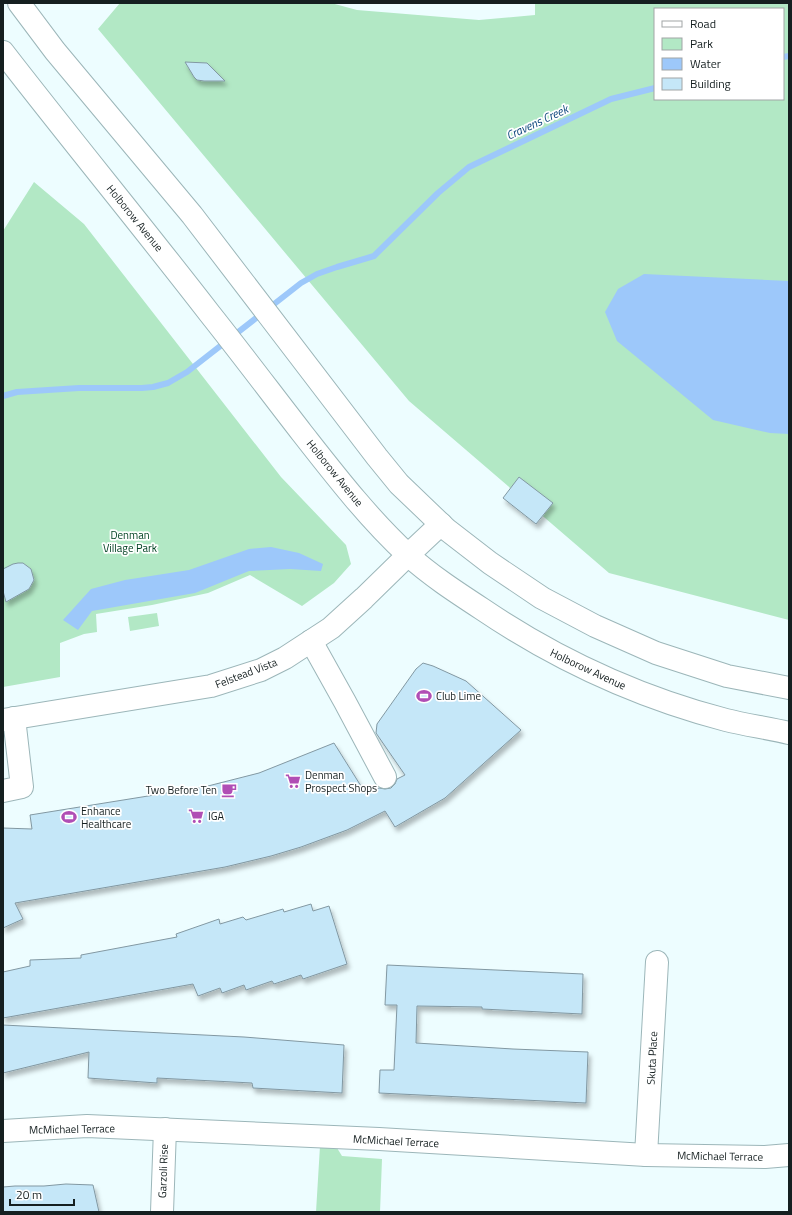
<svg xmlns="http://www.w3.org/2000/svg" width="792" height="1215" viewBox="0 0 792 1215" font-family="'Titillium Web',sans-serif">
  <defs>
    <filter id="shadow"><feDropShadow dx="2.5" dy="4.5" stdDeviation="2" flood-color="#0004"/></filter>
  </defs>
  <rect width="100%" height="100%" fill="#edfdff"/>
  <g fill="#b2e8c5" fill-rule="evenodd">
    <path d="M 120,3 L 331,3 L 357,10 L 479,20 L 535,15 L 535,3 L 789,3 L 789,620 L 609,573 L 409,401 L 98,29 ZM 655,9 L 783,9 L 783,99 L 655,99 Z"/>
    <path d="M 34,182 L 84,224 L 281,477 L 346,545 L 351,564 L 334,583 L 302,606 L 250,575 L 208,593 L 152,605 L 96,614 L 97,632 L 84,634 L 60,643 L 60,677 L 3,687 L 3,231 Z"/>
    <path d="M 157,613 L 159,626 L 130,631 L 128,617 Z"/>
    <path d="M 320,1146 L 337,1148 L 342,1156 L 382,1159 L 380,1212 L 316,1212 Z"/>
  </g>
  <g fill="#9dc8fa">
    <path d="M 644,274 L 789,281 L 789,434 L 770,433 L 713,420 L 617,341 L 605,312 L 618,289 Z"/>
    <path d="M 271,547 L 299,553 L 323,564 L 321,571 L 290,569 L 249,571 L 195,593 L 92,611 L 78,630 L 63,620 L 91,589 L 125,580 L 189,570 L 249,549 Z"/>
  </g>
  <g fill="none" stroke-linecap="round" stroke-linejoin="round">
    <g stroke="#9dc8fa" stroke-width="6">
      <path d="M 783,57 L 789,56"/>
      <path d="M 3,396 L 17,392 L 79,388 L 142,388 L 153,387 L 168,383 L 187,372 L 301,283 L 317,274 L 337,267 L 374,256 L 438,193 L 469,167 L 611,99 L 655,88"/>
    </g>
  </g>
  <g fill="#c5e7f8" stroke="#8298a2" filter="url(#shadow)">
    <path d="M 185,62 L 207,63 L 225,81 L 204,81 L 197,80 L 194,77 Z"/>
    <path d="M 519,477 L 553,503 L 536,524 L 503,498 Z"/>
    <path d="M 18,563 L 23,563 L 31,569 L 34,580 L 29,589 L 6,602 L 3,591 L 3,569 L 13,564 Z"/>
    <path d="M 423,663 L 433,666 L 466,681 L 521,730 L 445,798 L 395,827 L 385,811 L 347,830 L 301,847 L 271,856 L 225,867 L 15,903 L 23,919 L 3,928 L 3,828 L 32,829 L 30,815 L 204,787 L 259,773 L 334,743 L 366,794 L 379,788 L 385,789 L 391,788 L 395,784 L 397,779 L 405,775 L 376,733 L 377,724 L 416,669 Z"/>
    <path d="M 311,904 L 313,911 L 329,906 L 347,964 L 303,979 L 301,975 L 274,984 L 272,981 L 246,990 L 244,985 L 222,993 L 220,988 L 198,996 L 193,984 L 3,1018 L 3,972 L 30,966 L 30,960 L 81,958 L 81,955 L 177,937 L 176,934 L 219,919 L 220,924 L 243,917 L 246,920 L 283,909 L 284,912 Z"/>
    <path d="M 387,965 L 583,974 L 582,1014 L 482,1009 L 482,1007 L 417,1006 L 416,1043 L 513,1049 L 588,1052 L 586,1103 L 379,1093 L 380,1070 L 394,1070 L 397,1005 L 385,1005 Z"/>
    <path d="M 3,1025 L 244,1037 L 344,1045 L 342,1093 L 253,1088 L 252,1083 L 157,1078 L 157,1083 L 88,1078 L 89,1052 L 3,1073 Z"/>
    <path d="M 66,1184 L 93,1185 L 99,1212 L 3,1212 L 3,1187 L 15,1186 L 44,1186 Z"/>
  </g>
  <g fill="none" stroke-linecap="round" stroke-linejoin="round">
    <g stroke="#9cb6b9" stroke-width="24">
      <g id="minor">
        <path d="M 311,641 L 345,702 L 385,777"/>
        <path d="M 3,720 L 211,686 L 261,670 L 285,658 L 331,628 L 364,598 L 408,555"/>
        <path d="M 3,791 L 22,787 L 14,718"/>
        <path d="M 3,1131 L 87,1126 L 379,1139 L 646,1155 L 765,1157 L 789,1155"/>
        <path d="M 646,1155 L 657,962"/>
        <path d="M 162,1212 L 165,1129"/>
      </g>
    </g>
    <g stroke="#9cb6b9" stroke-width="24">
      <g id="major">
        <path d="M 19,3 L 55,51 L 192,215 L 377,457 L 399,484 L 446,529 L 490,563 L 542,598 L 595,626 L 656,653 L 727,676 L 789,688"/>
        <path d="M 3,52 C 71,140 142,226 210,314 C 241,353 271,393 302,433 C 335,475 368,518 408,555 C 430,575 456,592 482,609 C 556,659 638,697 726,720 C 746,725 768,728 789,733"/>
        <path d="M 408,555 L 441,524"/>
      </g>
    </g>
    <use href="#minor" stroke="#fff" stroke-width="22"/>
    <use href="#major" stroke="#fff" stroke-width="22"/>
  </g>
  <defs>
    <g id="stadium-bare" transform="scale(1.2)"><path d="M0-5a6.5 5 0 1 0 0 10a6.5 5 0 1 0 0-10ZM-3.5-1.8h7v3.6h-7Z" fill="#b04eb5" stroke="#fff" stroke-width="2.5" paint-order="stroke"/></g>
    <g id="supermarket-bare" transform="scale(1.2)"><path d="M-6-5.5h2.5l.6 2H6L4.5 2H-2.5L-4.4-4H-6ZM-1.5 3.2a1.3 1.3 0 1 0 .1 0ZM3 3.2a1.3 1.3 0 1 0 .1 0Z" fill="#b04eb5" stroke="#fff" stroke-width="2.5" paint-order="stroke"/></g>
    <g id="cafe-bare" transform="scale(1.2)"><path d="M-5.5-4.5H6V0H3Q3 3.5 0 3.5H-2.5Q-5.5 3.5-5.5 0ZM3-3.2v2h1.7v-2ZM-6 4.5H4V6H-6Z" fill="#b04eb5" stroke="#fff" stroke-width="2.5" paint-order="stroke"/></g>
  </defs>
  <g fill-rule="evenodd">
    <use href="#stadium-bare" x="424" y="696"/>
    <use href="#supermarket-bare" x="293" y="781"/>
    <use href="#cafe-bare" x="229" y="790"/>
    <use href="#supermarket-bare" x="196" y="816"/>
    <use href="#stadium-bare" x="69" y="817"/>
  </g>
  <g text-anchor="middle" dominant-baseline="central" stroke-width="3.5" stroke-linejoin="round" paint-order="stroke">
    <g font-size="11" fill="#151f20" stroke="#fff">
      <text transform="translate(135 218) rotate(51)">Holborow Avenue</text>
      <text transform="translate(335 473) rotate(51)">Holborow Avenue</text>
      <text transform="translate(588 669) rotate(25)">Holborow Avenue</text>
      <text transform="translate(246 673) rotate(-21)">Felstead Vista</text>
      <text transform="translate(652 1058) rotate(-87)">Skuta Place</text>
      <text transform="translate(72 1129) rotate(-1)">McMichael Terrace</text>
      <text transform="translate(396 1141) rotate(3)">McMichael Terrace</text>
      <text transform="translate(720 1156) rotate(1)">McMichael Terrace</text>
      <text transform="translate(163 1171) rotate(-88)">Garzoli Rise</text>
    </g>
    <g font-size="11" fill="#004122" stroke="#fff">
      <text x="130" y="535">Denman<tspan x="130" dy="13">Village Park</tspan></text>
    </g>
    <g font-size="11" fill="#151f20" stroke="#fff" text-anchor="start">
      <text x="436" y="696">Club Lime</text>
      <text x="305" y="775">Denman<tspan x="305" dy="13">Prospect Shops</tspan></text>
      <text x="217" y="790" text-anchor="end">Two Before Ten</text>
      <text x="81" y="811">Enhance<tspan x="81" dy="13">Healthcare</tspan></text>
      <text x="208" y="816">IGA</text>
    </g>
    <g font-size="12" font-style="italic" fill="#0b447b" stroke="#fff">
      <text transform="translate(537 122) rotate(-25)">Cravens Creek</text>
    </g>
  </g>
  <rect width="792" height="1215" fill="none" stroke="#151f20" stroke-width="8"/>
  <rect x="654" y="8" width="130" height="92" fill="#ffffff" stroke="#a1a5a6"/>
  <rect x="662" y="21" width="20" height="6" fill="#ffffff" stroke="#a1a5a6"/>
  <text x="690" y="28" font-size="12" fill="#151f20">Road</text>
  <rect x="662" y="38" width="20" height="12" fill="#b2e8c5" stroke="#a1a5a6"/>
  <text x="690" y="48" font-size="12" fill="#151f20">Park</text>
  <rect x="662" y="58" width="20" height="12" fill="#9dc8fa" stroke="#a1a5a6"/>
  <text x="690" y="68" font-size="12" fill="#151f20">Water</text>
  <rect x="662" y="78" width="20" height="12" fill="#c5e7f8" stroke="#a1a5a6"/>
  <text x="690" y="88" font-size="12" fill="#151f20">Building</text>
  <path d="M10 1199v6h64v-6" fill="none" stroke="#151f20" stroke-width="2"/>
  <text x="16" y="1199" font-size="12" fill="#151f20" stroke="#ffffff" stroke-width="3" paint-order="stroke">20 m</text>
</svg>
